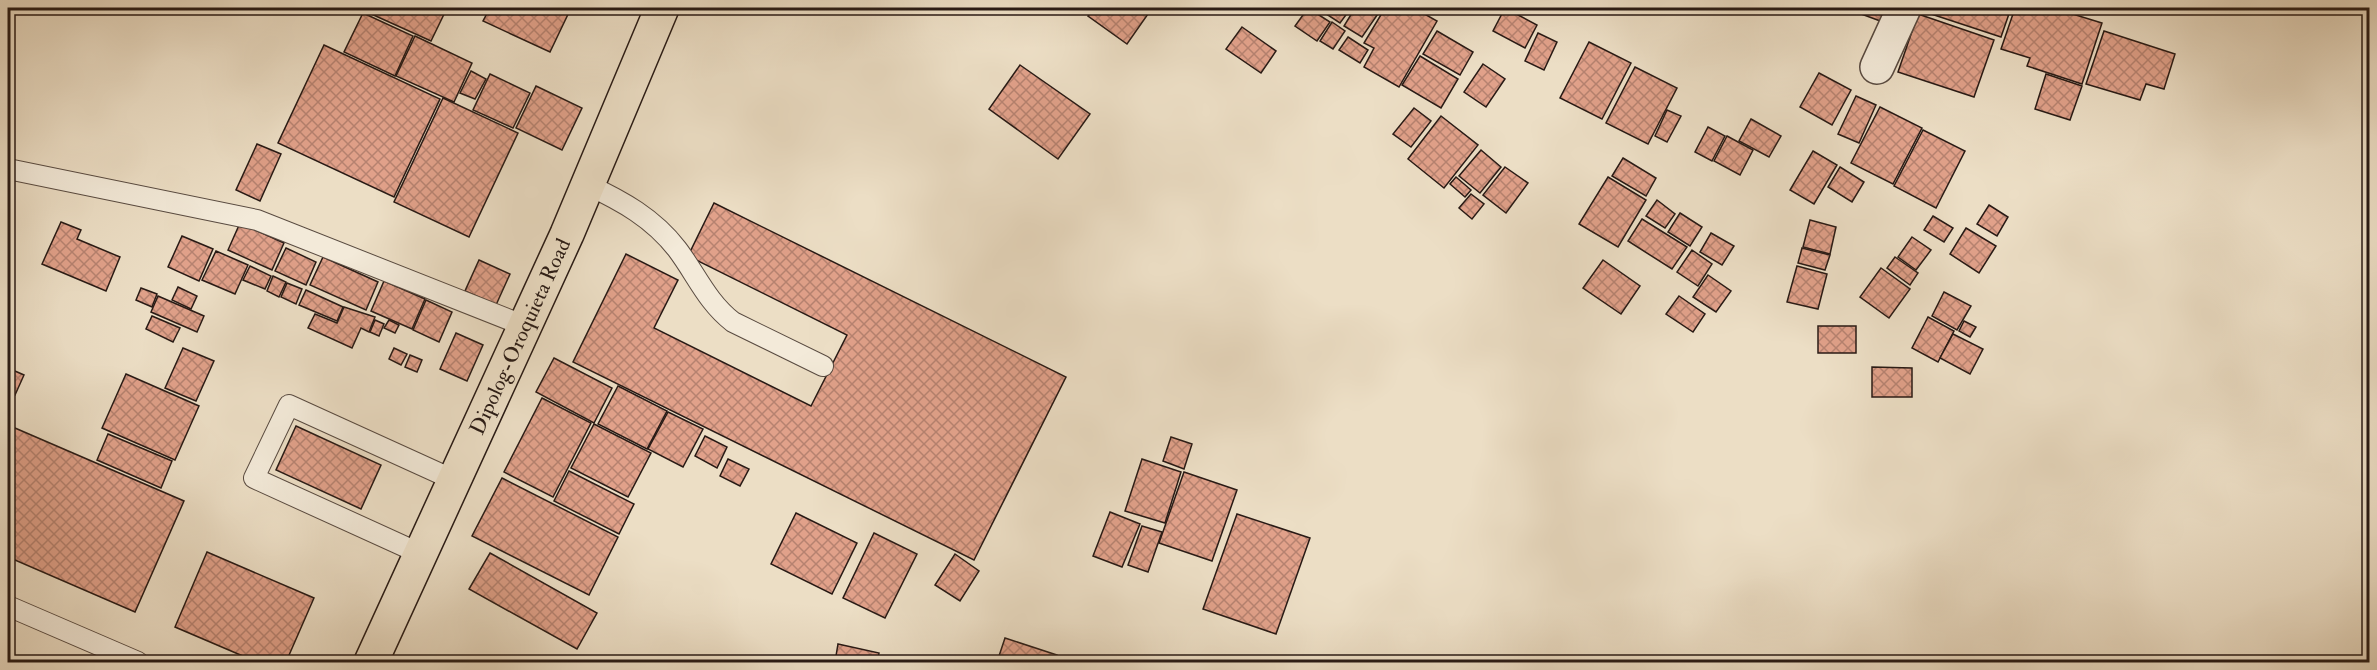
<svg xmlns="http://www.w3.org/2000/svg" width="2377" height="670" viewBox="0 0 2377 670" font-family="'IM FELL Double Pica',serif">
  <defs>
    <pattern id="building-cross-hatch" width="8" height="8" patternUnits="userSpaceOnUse" patternTransform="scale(1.5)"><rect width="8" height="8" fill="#e1a18a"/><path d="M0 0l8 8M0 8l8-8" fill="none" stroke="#b68270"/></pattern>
  </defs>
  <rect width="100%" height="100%" fill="#ecdec5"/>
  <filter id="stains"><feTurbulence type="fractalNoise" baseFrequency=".00333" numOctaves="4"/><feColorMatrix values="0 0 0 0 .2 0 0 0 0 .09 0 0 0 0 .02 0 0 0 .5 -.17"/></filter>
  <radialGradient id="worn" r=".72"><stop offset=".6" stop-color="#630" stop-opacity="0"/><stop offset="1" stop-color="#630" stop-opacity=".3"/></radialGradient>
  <g fill="url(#building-cross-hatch)" stroke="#281a15" stroke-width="1.5">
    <path d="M 358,8 L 447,8 L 431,41 Z"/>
    <path d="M 490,8 L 571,8 L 550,52 L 483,21 Z"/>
    <path d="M 1094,8 L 1138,8 L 1148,14 L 1127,44 L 1088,16 Z"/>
    <path d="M 1308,8 L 1330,22 L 1317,41 L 1295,26 Z"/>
    <path d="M 1317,8 L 1351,8 L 1340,23 Z"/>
    <path d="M 1355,8 L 1382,8 L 1362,37 L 1344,26 Z"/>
    <path d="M 1385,8 L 1414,8 L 1437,21 L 1399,87 L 1364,67 L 1374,48 L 1364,43 Z"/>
    <path d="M 1505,8 L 1537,25 L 1525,48 L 1493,31 Z"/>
    <path d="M 1845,8 L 1889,8 L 1883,22 Z"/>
    <path d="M 1923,8 L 2011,8 L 2001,37 L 1922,11 Z"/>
    <path d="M 2015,8 L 2053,8 L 2102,23 L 2082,84 L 2027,66 L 2030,58 L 2001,49 Z"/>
    <path d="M 363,13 L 413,36 L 395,76 L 344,52 Z"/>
    <path d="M 1918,14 L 1994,40 L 1974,97 L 1898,72 Z"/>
    <path d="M 1332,22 L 1345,31 L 1333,49 L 1320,41 Z"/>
    <path d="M 1242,27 L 1276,51 L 1261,73 L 1226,49 Z"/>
    <path d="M 1437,31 L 1473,52 L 1460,75 L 1423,54 Z"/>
    <path d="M 2104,31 L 2175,54 L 2164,89 L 2146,84 L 2140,100 L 2086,84 Z"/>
    <path d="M 1538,33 L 1557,42 L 1544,70 L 1525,61 Z"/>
    <path d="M 415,36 L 472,63 L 454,102 L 396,76 Z"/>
    <path d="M 1348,37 L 1368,50 L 1360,63 L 1339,50 Z"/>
    <path d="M 1589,42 L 1631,63 L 1602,119 L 1560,98 Z"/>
    <path d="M 324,45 L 440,99 L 394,197 L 278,143 Z"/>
    <path d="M 1420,56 L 1458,79 L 1441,108 L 1402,85 Z"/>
    <path d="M 1483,64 L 1505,79 L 1486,107 L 1464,92 Z"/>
    <path d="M 1020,65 L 1090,114 L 1058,159 L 989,109 Z"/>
    <path d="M 1635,67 L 1677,88 L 1648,144 L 1606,123 Z"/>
    <path d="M 471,71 L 486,79 L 475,99 L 460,93 Z"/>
    <path d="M 1819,73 L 1851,90 L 1832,125 L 1800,107 Z"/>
    <path d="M 490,74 L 530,93 L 513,128 L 473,110 Z"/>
    <path d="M 2046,74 L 2082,86 L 2070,120 L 2035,109 Z"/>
    <path d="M 536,86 L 582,108 L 562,150 L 516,128 Z"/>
    <path d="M 1856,96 L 1876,105 L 1859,143 L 1838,134 Z"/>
    <path d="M 443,98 L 518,133 L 469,237 L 394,202 Z"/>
    <path d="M 1880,107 L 1922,128 L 1893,184 L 1851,163 Z"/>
    <path d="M 1414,108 L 1431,121 L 1411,147 L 1393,134 Z"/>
    <path d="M 1667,110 L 1681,116 L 1667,142 L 1655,136 Z"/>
    <path d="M 1441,116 L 1478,145 L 1444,188 L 1408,159 Z"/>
    <path d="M 1751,119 L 1781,136 L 1769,157 L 1739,141 Z"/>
    <path d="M 1708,127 L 1725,136 L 1712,161 L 1695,152 Z"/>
    <path d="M 1923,130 L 1965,151 L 1936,208 L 1894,186 Z"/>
    <path d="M 1727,136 L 1753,150 L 1740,175 L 1714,161 Z"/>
    <path d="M 257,144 L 281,154 L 260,201 L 236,190 Z"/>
    <path d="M 1481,150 L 1501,167 L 1480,193 L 1459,176 Z"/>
    <path d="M 1813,151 L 1837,165 L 1814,204 L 1790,190 Z"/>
    <path d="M 1623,158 L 1656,178 L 1646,196 L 1612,176 Z"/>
    <path d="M 1505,167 L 1528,183 L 1506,213 L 1483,195 Z"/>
    <path d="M 1840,167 L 1864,182 L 1852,202 L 1828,187 Z"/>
    <path d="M 1456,177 L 1471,190 L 1465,197 L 1450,184 Z"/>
    <path d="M 1608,177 L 1646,200 L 1618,247 L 1579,224 Z"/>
    <path d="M 1471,194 L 1484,204 L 1472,219 L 1459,208 Z"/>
    <path d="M 1657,200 L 1675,214 L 1665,228 L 1646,216 Z"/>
    <path d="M 714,203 L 1066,377 L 974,560 L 573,362 L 626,254 L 678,280 L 654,328 L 811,406 L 847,335 L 688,256 Z"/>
    <path d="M 1989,205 L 2008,217 L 1997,236 L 1977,224 Z"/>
    <path d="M 1680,213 L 1702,227 L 1690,246 L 1668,232 Z"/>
    <path d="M 1933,216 L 1953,228 L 1944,242 L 1924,230 Z"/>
    <path d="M 1642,219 L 1687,247 L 1672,269 L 1628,241 Z"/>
    <path d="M 1810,220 L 1836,227 L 1830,254 L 1803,247 Z"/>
    <path d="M 61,222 L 81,230 L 77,239 L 120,257 L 106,291 L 42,264 Z"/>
    <path d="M 240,223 L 284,243 L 272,270 L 228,250 Z"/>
    <path d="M 1966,228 L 1996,246 L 1979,273 L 1950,254 Z"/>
    <path d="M 1711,233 L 1734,246 L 1722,265 L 1700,252 Z"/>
    <path d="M 182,236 L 213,249 L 199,281 L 168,267 Z"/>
    <path d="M 1912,237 L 1931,250 L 1916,270 L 1898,257 Z"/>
    <path d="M 286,248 L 316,262 L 306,285 L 275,271 Z"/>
    <path d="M 1802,248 L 1830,255 L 1825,270 L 1798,263 Z"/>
    <path d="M 1692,250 L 1712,264 L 1698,286 L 1677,272 Z"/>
    <path d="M 216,251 L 248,265 L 235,294 L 202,280 Z"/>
    <path d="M 323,257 L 378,282 L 366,310 L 310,285 Z"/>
    <path d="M 1895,257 L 1918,273 L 1910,285 L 1887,268 Z"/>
    <path d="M 479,260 L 510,274 L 496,305 L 465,291 Z"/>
    <path d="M 1603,260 L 1640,286 L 1621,314 L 1583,288 Z"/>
    <path d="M 250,266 L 271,276 L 265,289 L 243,280 Z"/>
    <path d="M 1797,266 L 1827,274 L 1818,309 L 1787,302 Z"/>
    <path d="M 1881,268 L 1910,289 L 1889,318 L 1860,297 Z"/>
    <path d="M 1708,275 L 1731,291 L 1716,312 L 1693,297 Z"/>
    <path d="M 273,276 L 286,282 L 279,297 L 267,291 Z"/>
    <path d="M 384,281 L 425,299 L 412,329 L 371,311 Z"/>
    <path d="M 287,283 L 302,289 L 296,304 L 281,297 Z"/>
    <path d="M 178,287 L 197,296 L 191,309 L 172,300 Z"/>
    <path d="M 141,288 L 157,294 L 152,307 L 136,300 Z"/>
    <path d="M 306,290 L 343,307 L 337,321 L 299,305 Z"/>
    <path d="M 1944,292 L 1971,306 L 1957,330 L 1932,316 Z"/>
    <path d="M 158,296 L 204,316 L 197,332 L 151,312 Z"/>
    <path d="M 1679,296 L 1705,314 L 1693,332 L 1666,314 Z"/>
    <path d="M 426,300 L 452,312 L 439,342 L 413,330 Z"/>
    <path d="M 344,307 L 375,317 L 369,332 L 361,328 L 352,348 L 308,328 L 315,314 L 337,323 Z"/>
    <path d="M 152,316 L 180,328 L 173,342 L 146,329 Z"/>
    <path d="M 1928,317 L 1954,331 L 1938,362 L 1912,348 Z"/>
    <path d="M 375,320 L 384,324 L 379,336 L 370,332 Z"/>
    <path d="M 389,320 L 399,325 L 395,333 L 384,328 Z"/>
    <path d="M 1964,321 L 1976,327 L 1970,337 L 1959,331 Z"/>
    <rect x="1818" y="326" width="38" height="27"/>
    <path d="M 456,333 L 483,345 L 467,381 L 440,369 Z"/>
    <path d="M 1953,334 L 1983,349 L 1970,374 L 1940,358 Z"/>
    <path d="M 183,348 L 214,361 L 196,401 L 165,388 Z"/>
    <path d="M 394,348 L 407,354 L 401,365 L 389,359 Z"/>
    <path d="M 410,355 L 422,360 L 417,372 L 405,367 Z"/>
    <path d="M 554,358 L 612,388 L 594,423 L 536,392 Z"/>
    <path d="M 1872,367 L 1912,368 L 1912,397 L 1872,397 Z"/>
    <path d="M 8,368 L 24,375 L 15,395 L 8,392 Z"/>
    <path d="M 126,374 L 199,406 L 175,460 L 102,428 Z"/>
    <path d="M 618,386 L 667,411 L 647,449 L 598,424 Z"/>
    <path d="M 542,398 L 591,423 L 553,497 L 504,472 Z"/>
    <path d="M 668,412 L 703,429 L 683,467 L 648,449 Z"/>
    <path d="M 594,424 L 651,453 L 628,497 L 571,468 Z"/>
    <path d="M 8,425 L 184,501 L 135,612 L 8,557 Z"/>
    <path d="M 296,426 L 381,465 L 361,509 L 276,470 Z"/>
    <path d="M 108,434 L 172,461 L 161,488 L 97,460 Z"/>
    <path d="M 705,436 L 727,447 L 717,468 L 695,456 Z"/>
    <path d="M 1171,437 L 1192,444 L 1184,469 L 1163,461 Z"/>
    <path d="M 728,459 L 749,469 L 740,486 L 720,476 Z"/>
    <path d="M 1142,459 L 1181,472 L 1165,523 L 1125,511 Z"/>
    <path d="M 569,471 L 634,504 L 619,534 L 554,501 Z"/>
    <path d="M 1184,472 L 1237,490 L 1212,561 L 1159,543 Z"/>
    <path d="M 502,478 L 618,537 L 589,595 L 472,536 Z"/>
    <path d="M 1110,512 L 1140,524 L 1122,567 L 1093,556 Z"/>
    <path d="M 796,513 L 857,543 L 832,594 L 771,564 Z"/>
    <path d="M 1237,514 L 1310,538 L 1276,634 L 1203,609 Z"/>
    <path d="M 1142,526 L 1162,532 L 1148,572 L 1128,565 Z"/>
    <path d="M 874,533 L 917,554 L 885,618 L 843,598 Z"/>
    <path d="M 207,552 L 314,598 L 286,662 L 257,662 L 175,627 Z"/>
    <path d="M 490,553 L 597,613 L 577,649 L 469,589 Z"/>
    <path d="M 955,554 L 979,571 L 960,601 L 935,585 Z"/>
    <path d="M 1005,638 L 1057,655 L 1055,662 L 997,662 Z"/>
    <path d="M 838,644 L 879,653 L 877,662 L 835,662 Z"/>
  </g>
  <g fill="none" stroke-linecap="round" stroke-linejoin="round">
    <g stroke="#594b41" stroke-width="22">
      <g id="service">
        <path d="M 8,169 L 257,220 L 525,326"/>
        <path d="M 588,185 C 622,201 653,218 677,249 C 696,274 707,302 733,322 L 823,366"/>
        <path d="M 421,554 L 254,478 L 289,405 L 454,480"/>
        <path d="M 8,606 L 138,662"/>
      </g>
    </g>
    <g stroke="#594b41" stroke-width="36">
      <path id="minor" d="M 1877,67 L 1904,8"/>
    </g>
    <g stroke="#281a15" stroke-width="36">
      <g id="primary">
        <path id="s1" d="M 371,662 L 567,234 L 662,8"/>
      </g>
    </g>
    <use href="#service" stroke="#f3ead9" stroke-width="20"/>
    <use href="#minor" stroke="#f3ead9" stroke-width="33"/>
    <use href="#primary" stroke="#ecdec5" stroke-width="33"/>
  </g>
  <g text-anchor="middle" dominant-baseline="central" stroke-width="4.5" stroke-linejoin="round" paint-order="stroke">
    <g font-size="21" fill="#281a15" stroke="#f3ead9">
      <text stroke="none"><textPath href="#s1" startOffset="358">Dipolog-Oroquieta Road</textPath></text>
    </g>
  </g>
  <rect width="2377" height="670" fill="none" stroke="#ecdec5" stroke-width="30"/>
  <rect x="9" y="9" width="2359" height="652" fill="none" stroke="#281a15" stroke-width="3"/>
  <rect x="15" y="15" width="2347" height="640" fill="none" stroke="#281a15" stroke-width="1.5"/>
  <rect width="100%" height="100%" filter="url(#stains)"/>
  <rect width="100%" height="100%" fill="url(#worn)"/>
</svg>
